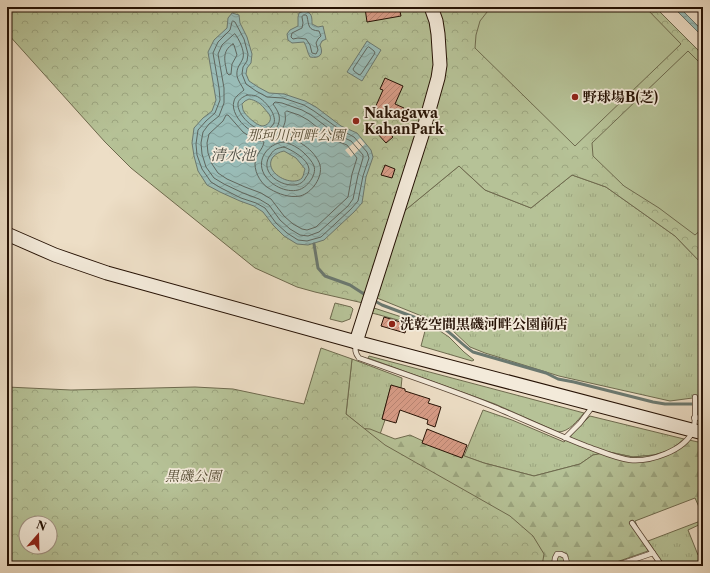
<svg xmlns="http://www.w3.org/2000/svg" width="710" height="573" viewBox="0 0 710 573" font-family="'Libre Caslon Text','Noto Serif JP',serif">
  <defs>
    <pattern id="grass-tufts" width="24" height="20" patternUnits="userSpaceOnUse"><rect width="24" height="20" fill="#b6c297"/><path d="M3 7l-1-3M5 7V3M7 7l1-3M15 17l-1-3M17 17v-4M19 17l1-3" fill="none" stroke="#9ca680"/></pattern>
    <pattern id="forest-firs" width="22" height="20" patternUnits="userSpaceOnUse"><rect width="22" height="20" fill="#b6c297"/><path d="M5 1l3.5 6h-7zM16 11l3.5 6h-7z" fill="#9ca680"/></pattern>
    <pattern id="park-crowns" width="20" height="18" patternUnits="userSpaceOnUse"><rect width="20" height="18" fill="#b6c297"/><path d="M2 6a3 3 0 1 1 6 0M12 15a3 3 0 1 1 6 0" fill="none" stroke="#9ca680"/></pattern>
    <pattern id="water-waves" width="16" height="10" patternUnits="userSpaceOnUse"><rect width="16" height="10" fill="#99bcb7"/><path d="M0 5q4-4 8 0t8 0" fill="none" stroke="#84a19c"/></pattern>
    <pattern id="building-hatch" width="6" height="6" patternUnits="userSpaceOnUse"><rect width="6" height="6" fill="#d89c87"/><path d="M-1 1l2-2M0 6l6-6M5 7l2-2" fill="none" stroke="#b98573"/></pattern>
  </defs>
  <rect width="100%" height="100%" fill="#eddec6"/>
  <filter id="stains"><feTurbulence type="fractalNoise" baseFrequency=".005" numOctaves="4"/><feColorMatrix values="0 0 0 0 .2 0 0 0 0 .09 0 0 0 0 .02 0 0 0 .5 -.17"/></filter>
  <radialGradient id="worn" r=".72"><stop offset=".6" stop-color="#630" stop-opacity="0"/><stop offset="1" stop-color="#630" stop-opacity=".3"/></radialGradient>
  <g fill="url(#grass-tufts)" stroke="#6e6a4e">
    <path d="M 459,166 L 485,190 L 531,208 L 572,175 L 606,187 L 675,236 L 703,265 L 703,412 L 700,397 L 670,401 L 559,376 L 485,353 L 470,347 L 452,330 L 434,321 L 377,298 L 403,212 Z"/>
    <path d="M 335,303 L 351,307 L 353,309 L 350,319 L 342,322 L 330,319 Z"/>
    <path d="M 374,308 L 417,322 L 440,331 L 449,337 L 464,352 L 474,360 L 472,361 L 421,346 L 425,331 L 398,320 L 372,313 Z"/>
    <path d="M 369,356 L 584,413 C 577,421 569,432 558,432 L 495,404 L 368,358 Z"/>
    <path d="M 352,359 L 402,378 L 401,388 L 391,386 L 382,419 L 385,420 L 378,440 L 346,414 Z"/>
    <path d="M 483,410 L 512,420 L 564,442 L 590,416 L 684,439 L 671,450 L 654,455 L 633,457 L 609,452 L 593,455 L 580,464 L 534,476 L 484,463 L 464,456 Z"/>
    <path d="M 703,520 L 703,523 L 688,530 L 698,555 L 703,553 L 703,566 L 665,566 L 655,552 L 648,541 Z"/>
  </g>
  <path fill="url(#forest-firs)" stroke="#6e6a4e" d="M 356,428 L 370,429 L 395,439 L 410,435 L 423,441 L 484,463 L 534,476 L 580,464 L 593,455 L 609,452 L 633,457 L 654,455 L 671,450 L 684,439 L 703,443 L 703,516 L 695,498 L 635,521 L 648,551 L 605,566 L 480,566 Z"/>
  <g fill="url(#park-crowns)" stroke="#6e6a4e" fill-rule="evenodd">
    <path d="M 7,7 L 655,7 L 703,55 L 703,265 L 675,236 L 606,187 L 572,175 L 531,208 L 485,190 L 459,166 L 391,222 L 363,303 L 315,292 L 297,287 L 255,268 L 131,168 L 105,142 L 7,33 Z"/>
    <path d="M 321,348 L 352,359 L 346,414 L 385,445 L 510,516 L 533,536 L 544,554 L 542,566 L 7,566 L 7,387 L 71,390 L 195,387 L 233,389 L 304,404 ZM 26,523 L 50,523 L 50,547 L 26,547 Z"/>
  </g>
  <g fill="#b6c297" stroke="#6e6a4e">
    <path d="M 491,7 L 645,7 L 681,44 L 575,146 L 475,48 L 476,35 L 480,21 Z"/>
    <path d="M 688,51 L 703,66 L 703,228 L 695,235 L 659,208 L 624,186 L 593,156 L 592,143 Z"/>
  </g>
  <g fill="url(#water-waves)" stroke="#6b786f" fill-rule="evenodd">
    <path d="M 673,7 L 679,7 L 703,31 L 703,37 Z"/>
    <path d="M 304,11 C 312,12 312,17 312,24 L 318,27 L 323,26 L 326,39 L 322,41 L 320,45 C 324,54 320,59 310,57 C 307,52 307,47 304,42 L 292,43 L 288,40 L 287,34 L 290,30 L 298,26 L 298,17 L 299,13 Z"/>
    <path d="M 232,13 L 239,15 L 240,23 L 247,37 L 252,54 L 251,63 L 247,68 L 246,74 L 249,81 L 258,87 L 269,93 L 284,94 L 305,101 L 316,107 L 341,126 L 357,133 L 371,150 L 373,157 L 366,177 L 362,203 L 354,212 L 324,240 L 308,245 L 297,244 L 284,236 L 273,225 L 263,212 L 254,206 L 240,201 L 220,192 L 207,185 L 198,171 L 194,156 L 192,143 L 194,128 L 203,118 L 212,111 L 216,100 L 208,52 L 214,40 L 227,28 L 228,18 ZM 249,99 C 255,100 260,103 264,108 C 266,111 269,113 270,116 C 272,121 267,126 262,126 C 256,125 245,115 243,110 C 243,110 242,104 242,104 L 245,101 ZM 284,151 L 296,158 L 305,169 C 304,171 304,175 302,178 C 292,188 262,172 273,157 C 276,154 279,152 284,151 Z"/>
    <path d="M 367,41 L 381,50 L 362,81 L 347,72 Z"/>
  </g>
  <path fill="#eddec6" d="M 360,138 L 365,144 L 351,157 L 345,150 Z"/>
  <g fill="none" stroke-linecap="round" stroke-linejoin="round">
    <g stroke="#5f665e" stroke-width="1">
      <path d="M 304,15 L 306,15 L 307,16 C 309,26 308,30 319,31 L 321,36 L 318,39 L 316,43 L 318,50 L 316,54 L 312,53 L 310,45 L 306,39 L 298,38 L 293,39 L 291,37 L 292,33 L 302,28 L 303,23 L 302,17 Z"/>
      <path d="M 233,21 L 235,22 L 244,39 L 248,54 L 247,61 L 243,67 L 242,74 L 246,84 L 256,91 L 267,97 L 283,98 L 304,105 L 314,111 L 339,129 L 354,137 L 367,152 L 369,158 L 363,176 L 358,201 L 351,209 L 321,237 L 307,241 L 298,240 L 287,233 L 276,223 L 265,208 L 256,203 L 241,198 L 221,188 L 211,182 L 202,169 L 197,155 L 196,144 L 198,130 L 206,121 L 215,113 L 220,100 L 219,88 L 213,53 L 218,42 L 230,30 L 232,22 Z"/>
      <path d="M 235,34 C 239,39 245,51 243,58 C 241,64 236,67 237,76 C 238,81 242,86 244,90 C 241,93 235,96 234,101 C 228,118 263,149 277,127 C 279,124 280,119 279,115 C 278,111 275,107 273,104 L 275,102 L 282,103 L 302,110 L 311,115 L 336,134 L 351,141 L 363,155 L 363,158 L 358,175 L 353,199 L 348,206 L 319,232 L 308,236 L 300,235 L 290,229 L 280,220 L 269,205 L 259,199 L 243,193 L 224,184 L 214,178 L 206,167 L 202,154 L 201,143 L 203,132 L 209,124 L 219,116 L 224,103 L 224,88 L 218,54 L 222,45 L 233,35 Z"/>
      <path d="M 233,44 L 234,45 L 237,55 L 232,64 L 231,74 L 229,75 L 227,73 C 225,62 221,51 233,44 Z"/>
      <path d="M 369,47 L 374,51 L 375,53 L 361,74 L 359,75 L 354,71 L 353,69 L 367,48 Z"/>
      <path d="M 247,95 C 250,95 253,95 256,96 C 264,99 277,114 274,123 C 265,142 236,117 238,103 C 239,99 243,97 247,95 Z"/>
      <path d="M 287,111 L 299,115 L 308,120 L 332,139 L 347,145 L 357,158 L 352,174 L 348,197 L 316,227 L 307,230 L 302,229 L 293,224 L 284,216 L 271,199 L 261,193 L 245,187 L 227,179 L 218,173 L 212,164 L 208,153 L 207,143 L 209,134 L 223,121 L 226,115 L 228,115 L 243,132 L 253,139 L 264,142 C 263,150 255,154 255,164 C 255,174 262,185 270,189 C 279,194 289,198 300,196 C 312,193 323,177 320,165 C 318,158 311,150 305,146 C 300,142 294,139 288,137 C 285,136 282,136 280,136 C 282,126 287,125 285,113 Z"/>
      <path d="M 283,142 C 290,143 299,148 304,153 C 308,157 312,161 314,166 C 317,175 307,188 298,190 C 286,193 270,185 264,174 C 256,159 268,144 283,142 Z"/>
      <path d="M 284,147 C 292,150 308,159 309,169 C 309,172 308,175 306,177 C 304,182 299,185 294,185 C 278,186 258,170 271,154 C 274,149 278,148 284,147 Z"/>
    </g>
    <g stroke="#6b786f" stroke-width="3">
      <path d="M 314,244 L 318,268 L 325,276 L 350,285 L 367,296"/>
      <path d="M 373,300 L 382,305 L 443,328 C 454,335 462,345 473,352 L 546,373 L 558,379 L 574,382 L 653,402 L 665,404 L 703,404"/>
    </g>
  </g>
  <g fill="url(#building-hatch)" stroke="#251104">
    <path d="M 371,7 L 399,7 L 401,16 L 367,22 L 365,8 Z"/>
    <path d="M 385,78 L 403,86 L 395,104 L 404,108 L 400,118 L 375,108 L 383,90 L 380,89 Z"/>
    <path d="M 383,126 L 393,137 L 386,143 L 376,132 Z"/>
    <path d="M 385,165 L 395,169 L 392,178 L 381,175 Z"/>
    <path d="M 384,317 L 407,324 L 405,333 L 381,326 Z"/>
    <path d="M 391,385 L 405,389 L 405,391 L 430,399 L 428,403 L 441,407 L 435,427 L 427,424 L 428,420 L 400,410 L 396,423 L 382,419 Z"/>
    <path d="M 427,429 L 467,445 L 462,458 L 422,443 Z"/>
  </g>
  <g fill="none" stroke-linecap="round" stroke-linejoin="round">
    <g stroke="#574434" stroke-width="6">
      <g id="lane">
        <path d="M 356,344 C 355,350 355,353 359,358 C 404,374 449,389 494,407 C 525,420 555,434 586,446 C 600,451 615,458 630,460 C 650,462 684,451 693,431 C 696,424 695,405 695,397"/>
        <path d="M 694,418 L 703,417"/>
        <path d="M 565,438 L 580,423 L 593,406"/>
        <path d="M 632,523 L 653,553 L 662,566"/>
        <path d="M 554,566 L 555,558 L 557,554 L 561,554 L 565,556 L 568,566"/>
        <path d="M 615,566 L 653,553"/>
      </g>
    </g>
    <g stroke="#251104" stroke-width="15">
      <g id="secondary">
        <path d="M 7,234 L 55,255 L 107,273 L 356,342 L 703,433"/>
        <path d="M 356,342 L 422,135 L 438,78 L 440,65 L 438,34 L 436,21 L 431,7"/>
      </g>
    </g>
    <use href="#lane" stroke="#f3eada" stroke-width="4.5"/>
    <use href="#secondary" stroke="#f3eada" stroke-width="13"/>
  </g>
  <g fill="#8f2418" stroke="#f3eada" stroke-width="1.5">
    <circle cx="575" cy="97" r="4"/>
    <circle cx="356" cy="121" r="4"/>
    <circle cx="392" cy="324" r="4"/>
  </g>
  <g text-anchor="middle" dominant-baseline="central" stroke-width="3.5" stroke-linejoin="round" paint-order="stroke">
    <g font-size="14" font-weight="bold" fill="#251104" stroke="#f3eada" text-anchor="start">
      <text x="583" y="97">野球場B(芝)</text>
      <text x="364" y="113">Nakagawa<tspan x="364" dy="16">KahanPark</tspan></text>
      <text x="400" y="324">洗乾空間黒磯河畔公園前店</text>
    </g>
    <g font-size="14" font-style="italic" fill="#584f37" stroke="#f3eada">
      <text x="296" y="135">那珂川河畔公園</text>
      <text x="193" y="476">黒磯公園</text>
    </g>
    <g font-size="15" font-style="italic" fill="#4e4d43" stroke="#f3eada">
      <text x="233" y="154">清水池</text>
    </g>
  </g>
  <rect width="710" height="573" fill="none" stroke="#eddec6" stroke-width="24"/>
  <rect x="8" y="8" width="694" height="557" fill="none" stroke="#251104" stroke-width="2"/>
  <rect x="12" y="12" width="686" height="549" fill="none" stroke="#251104"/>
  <g transform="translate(38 535) rotate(20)"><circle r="19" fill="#f3eada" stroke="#a19384"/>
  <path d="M0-3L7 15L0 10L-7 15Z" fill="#8f2418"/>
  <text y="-6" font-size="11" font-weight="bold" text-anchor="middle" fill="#251104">N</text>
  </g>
  <rect width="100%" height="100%" filter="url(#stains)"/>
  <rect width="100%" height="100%" fill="url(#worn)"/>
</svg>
